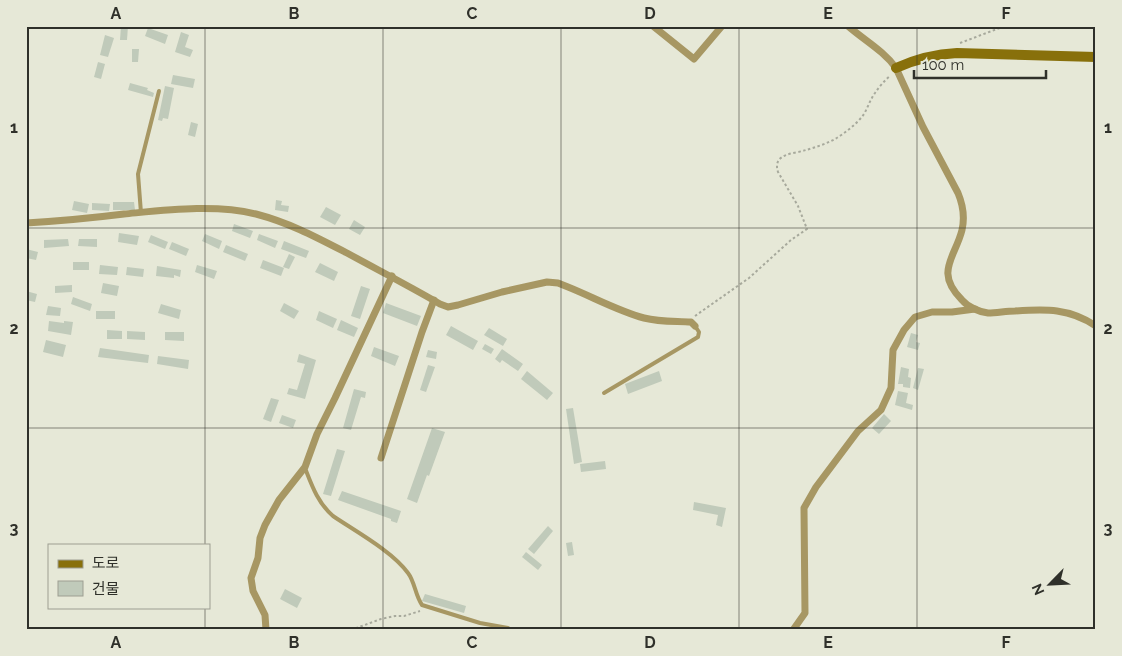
<svg xmlns="http://www.w3.org/2000/svg" width="1122" height="656" viewBox="0 0 1122 656" font-family="Raleway,'Noto Sans KR',sans-serif">
  <rect width="100%" height="100%" fill="#e6e8d7"/>
  <g fill="#c0caba">
    <path d="M 121,26 L 128,26 L 127,40 L 120,40 Z"/>
    <path d="M 148,28 L 168,35 L 165,44 L 145,36 Z"/>
    <path d="M 181,32 L 189,35 L 185,47 L 193,50 L 190,57 L 175,52 Z"/>
    <path d="M 105,35 L 114,38 L 108,57 L 100,55 Z"/>
    <path d="M 132,49 L 139,49 L 138,62 L 132,62 Z"/>
    <path d="M 98,62 L 105,64 L 101,79 L 94,77 Z"/>
    <path d="M 173,75 L 195,79 L 193,88 L 171,84 Z"/>
    <path d="M 130,83 L 148,88 L 147,90 L 154,93 L 153,97 L 128,90 Z"/>
    <path d="M 165,86 L 174,88 L 168,119 L 163,118 L 162,121 L 158,120 Z"/>
    <path d="M 191,122 L 198,124 L 195,137 L 188,135 Z"/>
    <path d="M 276,200 L 282,201 L 281,205 L 289,206 L 288,212 L 275,210 Z"/>
    <path d="M 74,201 L 89,204 L 87,213 L 72,210 Z"/>
    <path d="M 113,202 L 134,202 L 135,210 L 113,210 Z"/>
    <path d="M 92,203 L 110,204 L 109,211 L 92,210 Z"/>
    <path d="M 326,207 L 341,215 L 335,225 L 320,217 Z"/>
    <path d="M 354,220 L 365,227 L 360,235 L 349,229 Z"/>
    <path d="M 234,224 L 253,231 L 250,238 L 232,231 Z"/>
    <path d="M 119,233 L 139,236 L 137,245 L 118,242 Z"/>
    <path d="M 205,234 L 222,241 L 219,249 L 202,241 Z"/>
    <path d="M 259,234 L 278,241 L 275,248 L 257,240 Z"/>
    <path d="M 151,235 L 168,242 L 165,249 L 148,242 Z"/>
    <path d="M 68,239 L 69,246 L 44,248 L 44,240 Z"/>
    <path d="M 79,239 L 97,239 L 97,247 L 78,246 Z"/>
    <path d="M 284,241 L 309,251 L 306,258 L 281,249 Z"/>
    <path d="M 172,242 L 189,249 L 186,256 L 169,249 Z"/>
    <path d="M 226,245 L 248,254 L 245,261 L 223,252 Z"/>
    <path d="M 26,249 L 38,252 L 36,260 L 26,258 Z"/>
    <path d="M 289,254 L 295,257 L 289,269 L 283,267 Z"/>
    <path d="M 263,260 L 284,268 L 281,276 L 260,268 Z"/>
    <rect x="73" y="262" width="16" height="8"/>
    <path d="M 320,263 L 338,272 L 334,281 L 315,272 Z"/>
    <path d="M 100,265 L 118,267 L 117,275 L 99,274 Z"/>
    <path d="M 197,265 L 217,271 L 214,279 L 195,272 Z"/>
    <path d="M 157,266 L 181,270 L 180,277 L 174,275 L 174,278 L 156,276 Z"/>
    <path d="M 127,267 L 144,269 L 143,277 L 126,275 Z"/>
    <path d="M 103,283 L 119,286 L 117,296 L 101,293 Z"/>
    <path d="M 72,285 L 72,292 L 55,293 L 55,286 Z"/>
    <path d="M 361,286 L 370,289 L 360,319 L 351,316 Z"/>
    <path d="M 26,291 L 37,294 L 35,302 L 26,300 Z"/>
    <path d="M 73,297 L 92,304 L 90,311 L 71,304 Z"/>
    <path d="M 284,303 L 299,311 L 294,319 L 280,311 Z"/>
    <path d="M 386,303 L 421,316 L 417,326 L 383,313 Z"/>
    <path d="M 161,304 L 181,310 L 179,319 L 158,313 Z"/>
    <path d="M 48,306 L 61,308 L 60,316 L 46,315 Z"/>
    <rect x="96" y="311" width="19" height="8"/>
    <path d="M 319,311 L 337,319 L 333,328 L 316,320 Z"/>
    <path d="M 341,320 L 358,328 L 354,337 L 337,330 Z"/>
    <path d="M 49,321 L 64,323 L 64,321 L 73,322 L 71,335 L 48,331 Z"/>
    <path d="M 451,326 L 478,341 L 473,350 L 446,335 Z"/>
    <path d="M 489,328 L 507,339 L 503,346 L 484,335 Z"/>
    <path d="M 107,330 L 122,331 L 122,339 L 107,339 Z"/>
    <path d="M 127,331 L 145,332 L 145,340 L 127,339 Z"/>
    <path d="M 165,332 L 184,332 L 184,341 L 165,340 Z"/>
    <path d="M 911,333 L 918,335 L 916,342 L 920,343 L 918,350 L 907,347 Z"/>
    <path d="M 46,340 L 66,345 L 63,357 L 43,352 Z"/>
    <path d="M 485,344 L 494,349 L 491,354 L 482,349 Z"/>
    <path d="M 374,347 L 399,356 L 395,366 L 371,356 Z"/>
    <path d="M 100,348 L 149,355 L 148,363 L 98,357 Z"/>
    <path d="M 502,349 L 523,364 L 518,371 L 502,360 L 500,363 L 495,359 Z"/>
    <path d="M 428,350 L 437,352 L 436,359 L 426,357 Z"/>
    <path d="M 299,354 L 316,360 L 305,399 L 287,394 L 289,388 L 297,390 L 305,364 L 297,362 Z"/>
    <path d="M 158,356 L 189,360 L 188,369 L 157,364 Z"/>
    <path d="M 428,365 L 435,367 L 426,392 L 420,390 Z"/>
    <path d="M 901,367 L 909,369 L 908,377 L 911,378 L 910,388 L 903,387 L 903,384 L 898,384 Z"/>
    <path d="M 918,368 L 924,369 L 918,390 L 913,388 Z"/>
    <path d="M 527,371 L 553,393 L 547,400 L 521,379 Z"/>
    <path d="M 659,371 L 662,381 L 628,394 L 625,384 Z"/>
    <path d="M 354,389 L 366,392 L 365,398 L 361,397 L 351,430 L 343,428 Z"/>
    <path d="M 898,391 L 908,393 L 906,403 L 913,405 L 912,410 L 895,405 Z"/>
    <path d="M 271,398 L 279,400 L 271,422 L 263,419 Z"/>
    <path d="M 573,408 L 582,462 L 574,464 L 566,409 Z"/>
    <path d="M 884,414 L 891,421 L 879,434 L 872,428 Z"/>
    <path d="M 282,415 L 296,420 L 293,428 L 279,423 Z"/>
    <path d="M 432,428 L 445,432 L 429,476 L 427,475 L 417,503 L 407,499 Z"/>
    <path d="M 337,449 L 345,451 L 331,496 L 323,494 Z"/>
    <path d="M 605,461 L 606,469 L 581,472 L 580,464 Z"/>
    <path d="M 342,491 L 401,511 L 397,523 L 391,521 L 391,519 L 338,500 Z"/>
    <path d="M 694,502 L 726,508 L 722,527 L 716,525 L 718,515 L 693,510 Z"/>
    <path d="M 548,526 L 553,531 L 534,554 L 528,549 Z"/>
    <path d="M 572,542 L 574,555 L 568,556 L 566,543 Z"/>
    <path d="M 526,552 L 542,565 L 538,570 L 522,557 Z"/>
    <path d="M 285,589 L 302,598 L 297,608 L 280,599 Z"/>
    <path d="M 425,594 L 466,606 L 464,613 L 422,601 Z"/>
  </g>
  <g fill="none" stroke-linecap="round" stroke-linejoin="round">
    <g stroke="#a7a99c" stroke-width="2" stroke-dasharray="2.5 2.5" stroke-linecap="butt">
      <path d="M 960,43 L 1005,26"/>
      <path d="M 695,316 L 749,278 L 791,240 L 807,229 L 798,206 L 778,172 C 772,153 794,154 806,150 C 816,147 826,144 835,139 C 845,133 857,124 864,114 C 868,107 870,100 875,93 C 879,87 884,81 890,76"/>
      <path d="M 351,630 L 381,619 L 395,616 L 404,616 L 420,611"/>
    </g>
    <g stroke="#a79763" stroke-width="4">
      <path d="M 141,213 L 138,174 L 159,91"/>
      <path d="M 604,393 L 698,337 L 699,332 L 695,326"/>
      <path d="M 305,468 C 312,486 318,503 333,516 C 355,531 392,551 408,573 C 415,582 415,595 422,605 L 480,623 L 508,628 L 510,630"/>
    </g>
    <g stroke="#a79763" stroke-width="7">
      <path d="M 653,26 L 694,59 L 722,26"/>
      <path d="M 848,26 C 864,40 884,51 896,68 L 923,127 L 958,193 C 963,205 965,217 962,230 C 955,258 934,272 962,300 C 968,307 979,312 988,313 C 997,313 1006,311 1015,311 C 1046,309 1069,308 1096,326"/>
      <path d="M 26,223 C 59,221 92,218 124,214 C 167,210 215,204 256,214 C 290,223 316,237 347,253 C 378,270 409,286 440,304 L 448,307 L 458,305 L 502,292 L 547,282 L 558,283 L 568,287 C 593,297 618,311 644,318 C 660,322 675,321 691,322 L 695,326"/>
      <path d="M 381,458 L 422,332 L 434,300"/>
      <path d="M 266,630 L 265,615 L 253,591 L 251,578 L 258,558 L 260,538 L 265,525 L 279,500 L 305,467 L 317,434 L 335,398 L 392,276"/>
      <path d="M 793,630 L 805,613 L 804,508 L 816,487 L 858,431 L 881,410 L 891,388 L 893,350 L 904,330 L 915,317 L 932,312 L 952,312 L 975,309"/>
    </g>
    <path stroke="#88700b" stroke-width="10" d="M 896,68 C 916,59 936,54 957,53 L 1096,57"/>
  </g>
  <path fill="none" stroke="#2f302a" stroke-width="1" stroke-opacity="0.55" d="M 205,26 L 205,545M 383,26 L 383,630M 561,26 L 561,630M 739,26 L 739,630M 917,26 L 917,630M 26,228 L 1096,228M 26,428 L 1096,428M 205,607 L 205,630"/>
  <rect width="1122" height="656" fill="none" stroke="#e6e8d7" stroke-width="55"/>
  <rect x="48" y="544" width="162" height="65" fill="#e6e8d7" stroke="#9d9e92"/>
  <rect x="58" y="560" width="25" height="8" fill="#88700b" stroke="#9d9e92"/>
  <text x="92" y="568" font-size="15" fill="#2f302a">도로</text>
  <rect x="58" y="581" width="25" height="15" fill="#c0caba" stroke="#9d9e92"/>
  <text x="92" y="594" font-size="15" fill="#2f302a">건물</text>
  <g transform="translate(1050 584) rotate(246)" stroke="#e6e8d7" stroke-width="4" paint-order="stroke">
  <path d="M0-4L9 19L0 12L-9 19Z" fill="#2f302a"/>
  <text y="-8" font-size="14" font-weight="bold" text-anchor="middle" fill="#2f302a">N</text>
  </g>
  <path d="M914 70v8h132v-8" fill="none" stroke="#2f302a" stroke-width="2.5"/>
  <text x="922" y="70" font-size="15" fill="#2f302a" stroke="#e6e8d7" stroke-width="4" paint-order="stroke">100 m</text>
  <rect x="28" y="28" width="1066" height="600" fill="none" stroke="#2f302a" stroke-width="2"/>
  <g font-size="16" text-anchor="middle" font-weight="bold" fill="#2f302a">
    <text x="116" y="19">A</text>
    <text x="294" y="19">B</text>
    <text x="472" y="19">C</text>
    <text x="650" y="19">D</text>
    <text x="828" y="19">E</text>
    <text x="1006" y="19">F</text>
    <text x="14" y="133">1</text>
    <text x="1108" y="133">1</text>
    <text x="14" y="334">2</text>
    <text x="1108" y="334">2</text>
    <text x="14" y="534">3</text>
    <text x="1108" y="534">3</text>
    <text x="116" y="648">A</text>
    <text x="294" y="648">B</text>
    <text x="472" y="648">C</text>
    <text x="650" y="648">D</text>
    <text x="828" y="648">E</text>
    <text x="1006" y="648">F</text>
  </g>
</svg>
